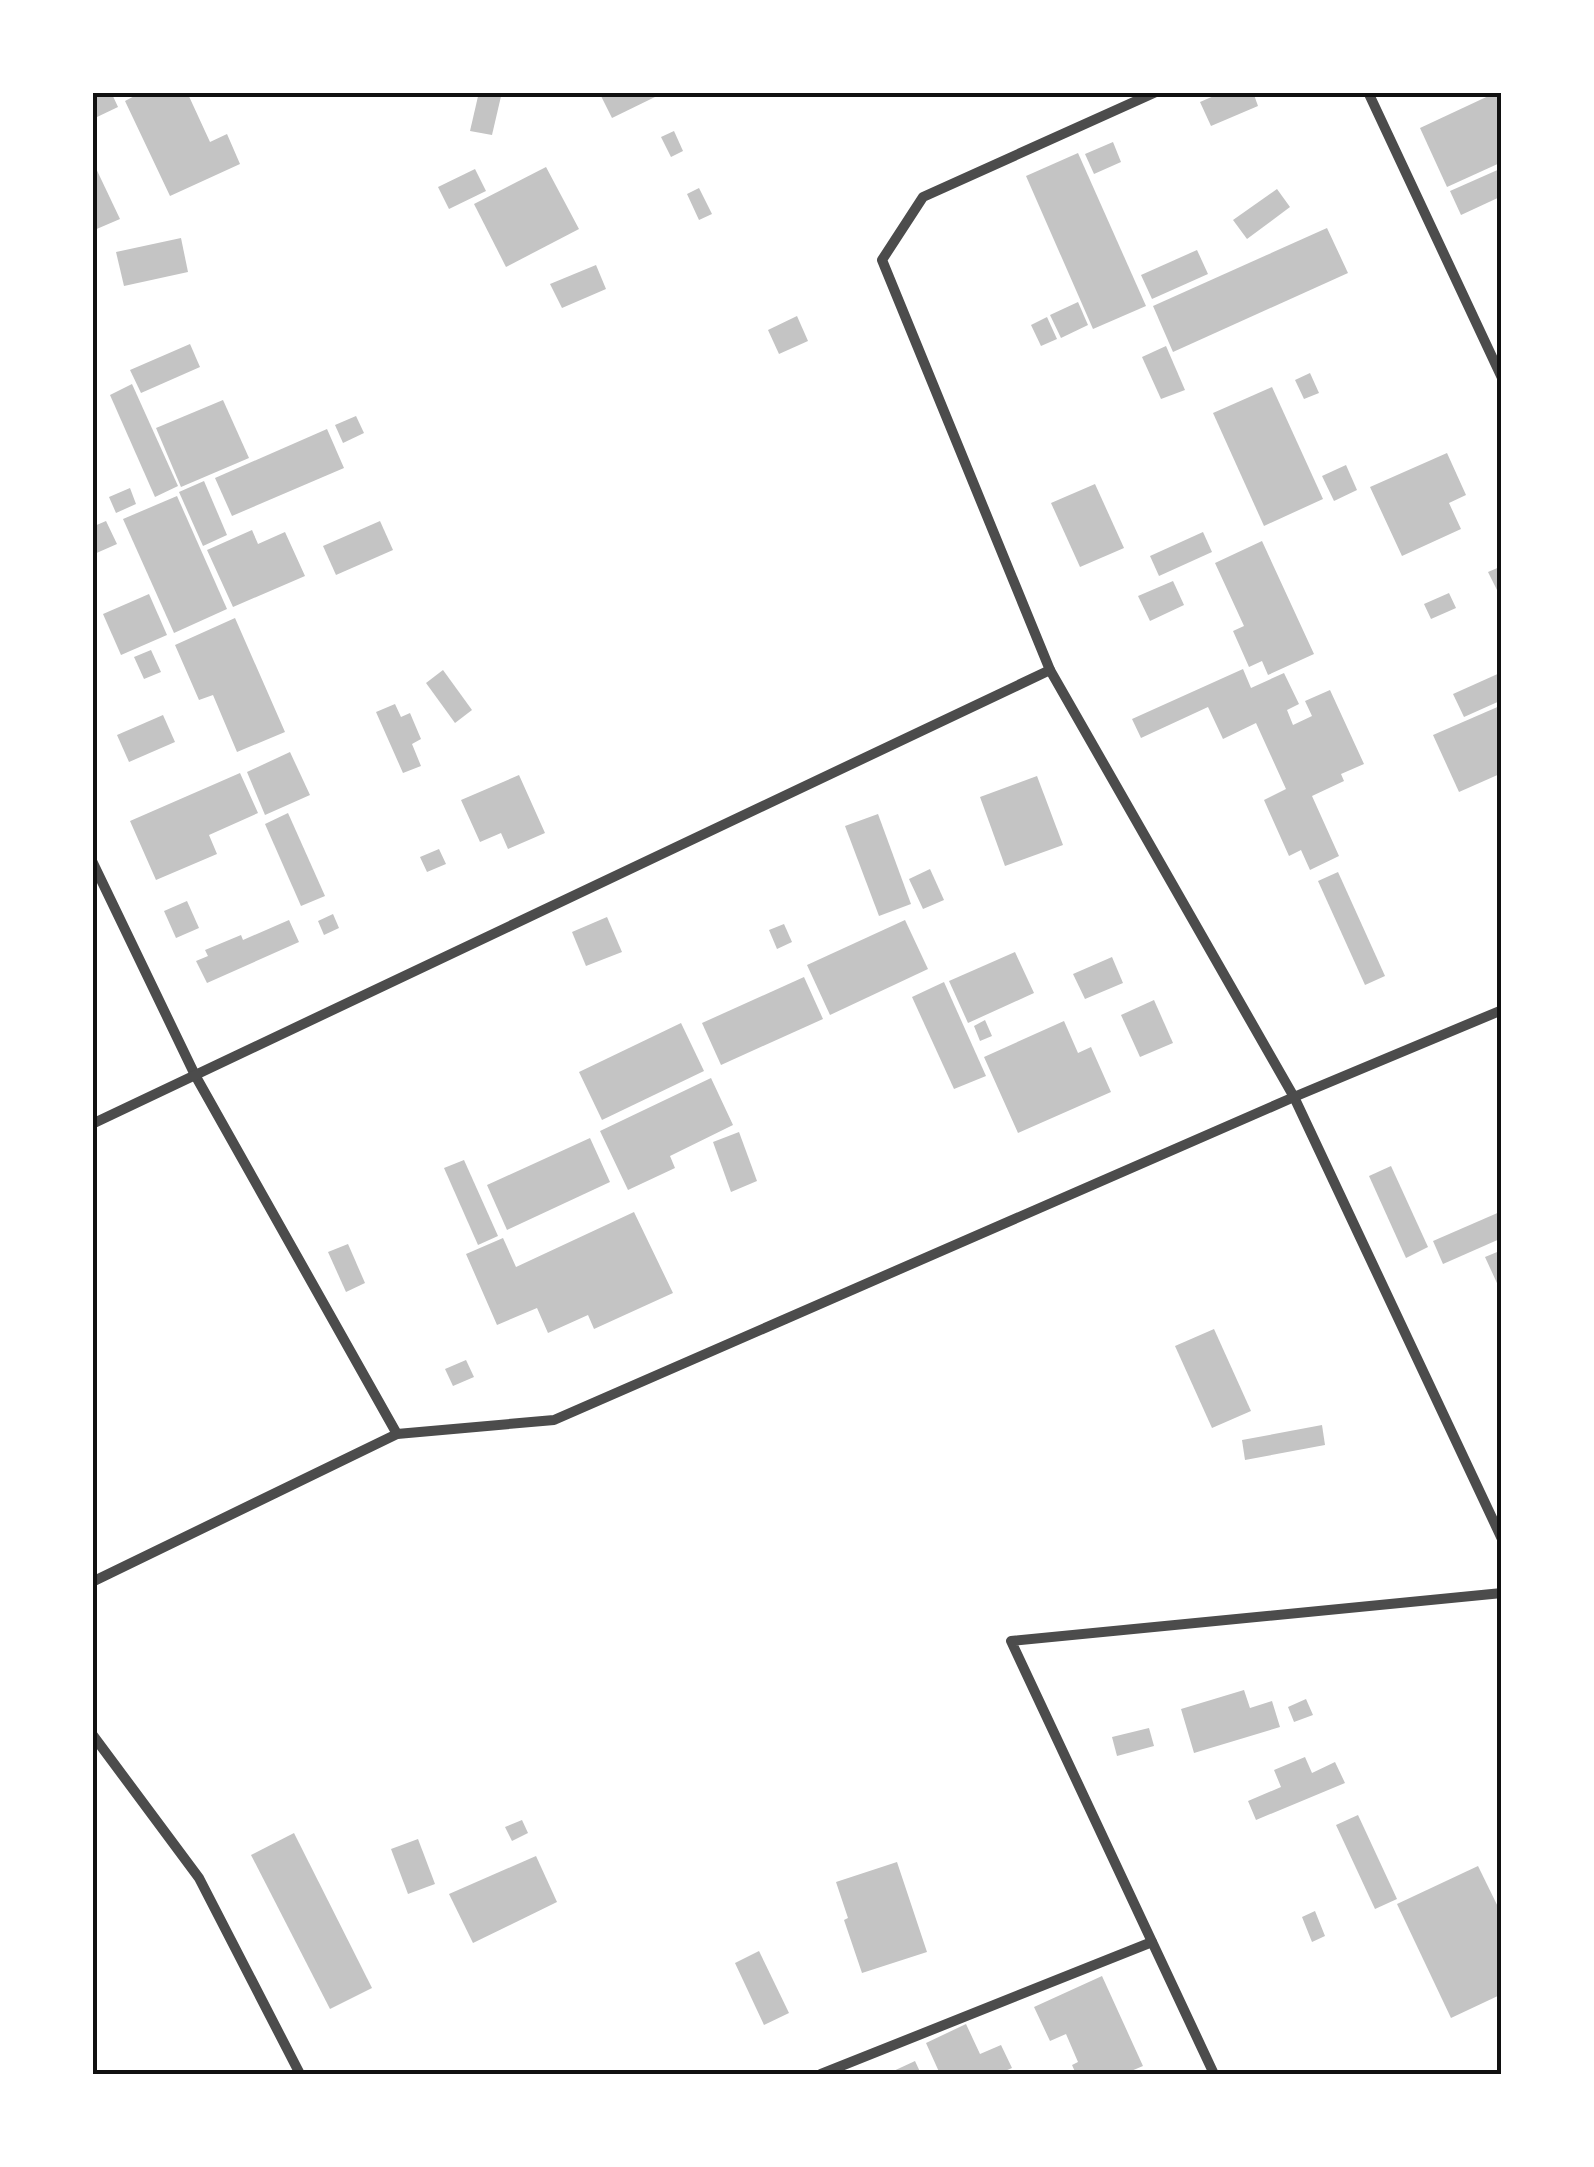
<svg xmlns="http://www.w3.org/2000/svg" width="1594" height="2167" viewBox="0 0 1594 2167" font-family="Montserrat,sans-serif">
  <rect width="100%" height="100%" fill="#fff"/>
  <g fill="#c4c4c4">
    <path d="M 100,92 L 111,92 L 118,107 L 97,117 L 92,108 L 92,96 Z"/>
    <path d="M 142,92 L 187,92 L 210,142 L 227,134 L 240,164 L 170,196 L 125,101 Z"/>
    <path d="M 479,92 L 502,92 L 492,135 L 470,131 Z"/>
    <path d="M 599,92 L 653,92 L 655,97 L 612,118 Z"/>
    <path d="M 1223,92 L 1253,92 L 1258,106 L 1211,126 L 1200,102 Z"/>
    <path d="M 1497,92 L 1502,92 L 1502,162 L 1447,187 L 1420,128 Z"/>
    <path d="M 674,131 L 683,151 L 671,157 L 661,137 Z"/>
    <path d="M 1113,142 L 1121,162 L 1094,174 L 1085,154 Z"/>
    <path d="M 1078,153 L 1146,306 L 1093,329 L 1026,176 Z"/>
    <path d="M 92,160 L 120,219 L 92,231 Z"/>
    <path d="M 546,167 L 579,229 L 506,267 L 474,204 Z"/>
    <path d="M 1502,168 L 1502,196 L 1461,215 L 1450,191 Z"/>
    <path d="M 475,169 L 486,191 L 449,209 L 438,187 Z"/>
    <path d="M 699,188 L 712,214 L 699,220 L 687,194 Z"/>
    <path d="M 1277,189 L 1290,207 L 1247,239 L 1233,220 Z"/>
    <path d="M 1327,228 L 1348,273 L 1173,352 L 1153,306 Z"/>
    <path d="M 181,238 L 188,272 L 124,286 L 116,252 Z"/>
    <path d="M 1197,250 L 1208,274 L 1152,299 L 1141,275 Z"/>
    <path d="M 596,265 L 606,289 L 562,308 L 550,284 Z"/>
    <path d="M 1078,302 L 1088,325 L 1061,338 L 1050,315 Z"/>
    <path d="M 797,316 L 808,341 L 779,354 L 768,330 Z"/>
    <path d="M 1047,317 L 1057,339 L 1041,346 L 1031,325 Z"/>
    <path d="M 190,344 L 200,367 L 141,393 L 130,370 Z"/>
    <path d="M 1166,346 L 1185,390 L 1161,399 L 1142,357 Z"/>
    <path d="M 1310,373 L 1319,393 L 1304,399 L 1295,380 Z"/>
    <path d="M 132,384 L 178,486 L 155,497 L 110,395 Z"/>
    <path d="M 1272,387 L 1323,499 L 1264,526 L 1213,413 Z"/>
    <path d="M 223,400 L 249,458 L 181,487 L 156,428 Z"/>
    <path d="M 356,416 L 364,433 L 343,443 L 335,425 Z"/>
    <path d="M 327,429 L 344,468 L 232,516 L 215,478 Z"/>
    <path d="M 1447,453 L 1466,495 L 1449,503 L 1461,529 L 1402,556 L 1370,487 Z"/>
    <path d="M 1346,465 L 1357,490 L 1334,501 L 1322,476 Z"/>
    <path d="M 204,481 L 227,535 L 203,546 L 179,492 Z"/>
    <path d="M 1095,484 L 1124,548 L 1080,567 L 1051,503 Z"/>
    <path d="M 130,488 L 136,504 L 116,513 L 109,497 Z"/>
    <path d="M 177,496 L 227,609 L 174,633 L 123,519 Z"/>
    <path d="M 106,521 L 117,544 L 92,555 L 92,527 Z"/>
    <path d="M 380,521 L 393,550 L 336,575 L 323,546 Z"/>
    <path d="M 252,530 L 258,544 L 285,532 L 305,576 L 233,607 L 207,550 Z"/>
    <path d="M 1203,532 L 1212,552 L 1159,576 L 1150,556 Z"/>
    <path d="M 1262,541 L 1314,654 L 1268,675 L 1262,661 L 1249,667 L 1233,631 L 1244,626 L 1215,563 Z"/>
    <path d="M 1502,566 L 1502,600 L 1488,572 Z"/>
    <path d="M 1173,581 L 1184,605 L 1150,621 L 1138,596 Z"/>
    <path d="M 1449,593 L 1456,608 L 1431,619 L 1424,604 Z"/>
    <path d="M 149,594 L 167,635 L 121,655 L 103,614 Z"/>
    <path d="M 235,618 L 285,732 L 237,752 L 213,695 L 199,700 L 175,645 Z"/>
    <path d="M 151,650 L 161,672 L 144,679 L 134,657 Z"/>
    <path d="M 1243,669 L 1251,688 L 1284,673 L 1299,704 L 1287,710 L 1293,725 L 1312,716 L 1305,701 L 1330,690 L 1364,764 L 1341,774 L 1344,781 L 1312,796 L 1339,856 L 1310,870 L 1301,850 L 1289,856 L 1264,800 L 1286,789 L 1256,723 L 1223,739 L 1208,707 L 1141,738 L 1132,719 Z"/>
    <path d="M 443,670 L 472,710 L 455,723 L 426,683 Z"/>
    <path d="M 1502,672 L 1502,700 L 1464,717 L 1453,694 Z"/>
    <path d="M 395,704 L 401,717 L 410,713 L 421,739 L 412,744 L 421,766 L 403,773 L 376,712 Z"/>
    <path d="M 1502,705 L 1502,773 L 1459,792 L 1433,735 Z"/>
    <path d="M 163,715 L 175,742 L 129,762 L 117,735 Z"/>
    <path d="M 290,752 L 310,795 L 265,815 L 247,772 Z"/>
    <path d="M 240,773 L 258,813 L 209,835 L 217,854 L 156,880 L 130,821 Z"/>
    <path d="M 519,775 L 545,833 L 508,849 L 501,833 L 480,842 L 461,800 Z"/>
    <path d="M 1037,776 L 1063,845 L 1005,866 L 980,797 Z"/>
    <path d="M 288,813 L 325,896 L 301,906 L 265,824 Z"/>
    <path d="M 878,814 L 911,904 L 879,916 L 845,826 Z"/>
    <path d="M 439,849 L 446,864 L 427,872 L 420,857 Z"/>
    <path d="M 930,869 L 944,900 L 923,909 L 909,879 Z"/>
    <path d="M 1338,872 L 1385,976 L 1365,985 L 1318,881 Z"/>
    <path d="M 187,901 L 199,928 L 176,938 L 164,911 Z"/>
    <path d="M 333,914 L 339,928 L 324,935 L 318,921 Z"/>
    <path d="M 607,917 L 622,952 L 586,966 L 572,932 Z"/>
    <path d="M 289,920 L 299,942 L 207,983 L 196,961 L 208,956 L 205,950 L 241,935 L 243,940 Z"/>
    <path d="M 905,920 L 928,969 L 830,1015 L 807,965 Z"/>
    <path d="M 784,924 L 792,942 L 777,949 L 769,930 Z"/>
    <path d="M 1015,952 L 1034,993 L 968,1023 L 949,981 Z"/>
    <path d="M 1112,957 L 1123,983 L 1085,999 L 1073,974 Z"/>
    <path d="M 804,977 L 823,1019 L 721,1065 L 702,1023 Z"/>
    <path d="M 944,982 L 986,1076 L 954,1089 L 912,997 Z"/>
    <path d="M 1154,1000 L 1173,1043 L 1140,1057 L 1121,1015 Z"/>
    <path d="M 985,1020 L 992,1036 L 980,1041 L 974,1026 Z"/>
    <path d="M 1064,1021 L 1078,1053 L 1091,1047 L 1111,1092 L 1018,1133 L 984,1057 Z"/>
    <path d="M 681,1023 L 704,1071 L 602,1120 L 579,1072 Z"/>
    <path d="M 711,1078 L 733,1125 L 670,1156 L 675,1168 L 628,1190 L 600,1131 Z"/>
    <path d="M 739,1132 L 757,1181 L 731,1192 L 713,1142 Z"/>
    <path d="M 590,1138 L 610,1182 L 507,1230 L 487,1185 Z"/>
    <path d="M 464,1160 L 498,1236 L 478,1245 L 444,1168 Z"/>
    <path d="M 1391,1166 L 1428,1247 L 1406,1258 L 1369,1176 Z"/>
    <path d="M 1502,1211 L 1502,1238 L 1443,1264 L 1433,1241 Z"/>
    <path d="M 634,1212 L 673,1293 L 594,1329 L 588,1315 L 548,1333 L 537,1308 L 497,1325 L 466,1254 L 503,1238 L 516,1267 Z"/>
    <path d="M 348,1244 L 365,1283 L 346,1292 L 328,1252 Z"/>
    <path d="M 1502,1250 L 1502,1294 L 1485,1257 Z"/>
    <path d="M 1214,1329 L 1251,1411 L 1212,1428 L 1175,1346 Z"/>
    <path d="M 466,1360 L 474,1377 L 453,1386 L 445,1369 Z"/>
    <path d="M 1322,1425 L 1325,1445 L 1245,1460 L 1242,1440 Z"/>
    <path d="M 1244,1690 L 1250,1708 L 1272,1701 L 1280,1727 L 1194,1753 L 1181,1709 Z"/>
    <path d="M 1306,1699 L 1313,1715 L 1294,1722 L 1288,1707 Z"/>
    <path d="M 1149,1728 L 1154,1746 L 1117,1756 L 1112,1737 Z"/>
    <path d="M 1305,1757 L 1312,1773 L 1335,1762 L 1345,1783 L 1256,1820 L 1248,1801 L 1281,1787 L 1274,1770 Z"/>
    <path d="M 1358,1815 L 1397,1899 L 1375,1909 L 1336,1825 Z"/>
    <path d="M 522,1820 L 528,1833 L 512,1841 L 505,1827 Z"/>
    <path d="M 294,1833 L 372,1988 L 330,2009 L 251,1855 Z"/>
    <path d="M 418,1839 L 435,1884 L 408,1894 L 391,1849 Z"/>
    <path d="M 536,1856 L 557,1902 L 473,1943 L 449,1894 Z"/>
    <path d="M 897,1862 L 927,1952 L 862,1973 L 844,1920 L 848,1918 L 836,1882 Z"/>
    <path d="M 1478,1866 L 1502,1915 L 1502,1994 L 1451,2018 L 1397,1904 Z"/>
    <path d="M 1315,1911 L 1325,1936 L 1312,1942 L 1302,1917 Z"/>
    <path d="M 759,1951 L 789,2013 L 764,2025 L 735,1963 Z"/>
    <path d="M 1102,1976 L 1143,2066 L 1124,2074 L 1084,2074 L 1083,2072 L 1076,2074 L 1072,2065 L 1078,2062 L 1066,2034 L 1050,2041 L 1034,2007 Z"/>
    <path d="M 966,2024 L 980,2054 L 1001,2045 L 1012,2068 L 998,2074 L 940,2074 L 926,2043 Z"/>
    <path d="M 915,2061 L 921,2074 L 887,2074 Z"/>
  </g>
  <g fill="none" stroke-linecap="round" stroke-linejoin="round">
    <g stroke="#4c4c4c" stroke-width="10">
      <path d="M 1156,92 L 923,197 L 882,260 L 1050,670 L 1294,1097 L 1502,1539"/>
      <path d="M 1368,92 L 1502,378"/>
      <path d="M 92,861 L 195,1075 L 397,1434"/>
      <path d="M 92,1124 L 1050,670"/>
      <path d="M 92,1582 L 397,1434 L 554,1420 L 1294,1097 L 1502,1010"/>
      <path d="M 92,1734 L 199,1878 L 300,2074"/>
      <path d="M 821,2074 L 1152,1942"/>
      <path d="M 1214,2074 L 1011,1641 L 1502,1593"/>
    </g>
  </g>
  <rect width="1594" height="2167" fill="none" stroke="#ffffff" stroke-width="190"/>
  <rect x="95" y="95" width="1404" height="1977" fill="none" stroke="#111" stroke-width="4"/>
</svg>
